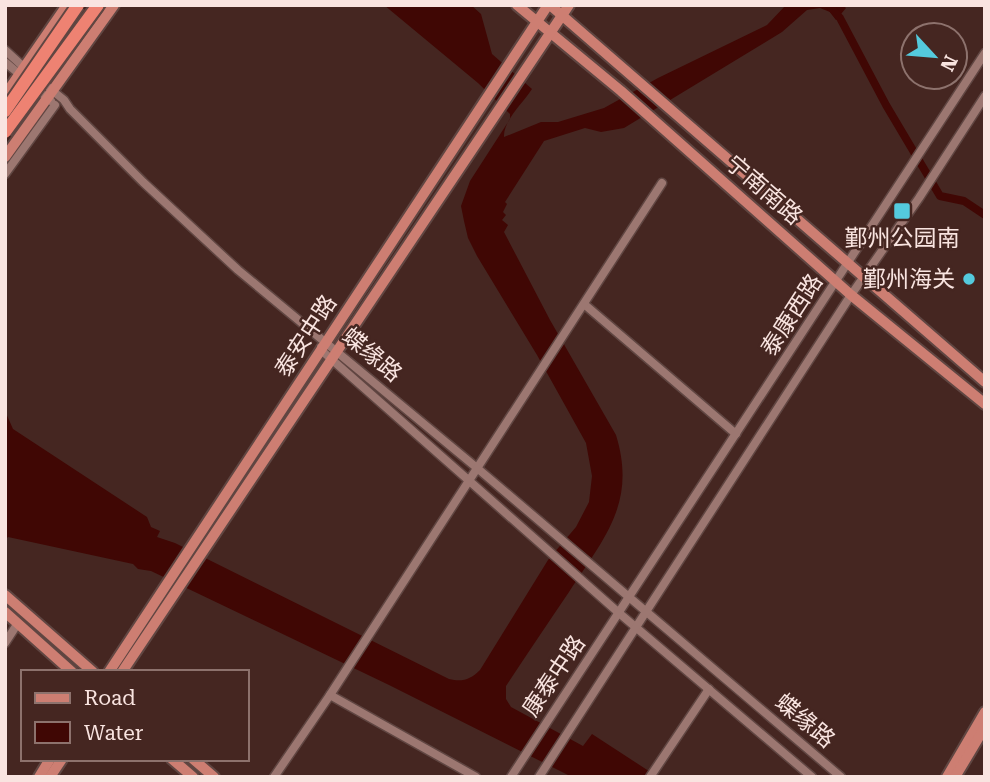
<svg xmlns="http://www.w3.org/2000/svg" width="990" height="782" viewBox="0 0 990 782" font-family="'Roboto Serif','Noto Sans SC',serif">
  <rect width="100%" height="100%" fill="#452621"/>
  <path fill="#400704" d="M 384,5 L 471,5 L 481,14 L 492,54 L 532,89 C 523,103 503,121 504,137 L 541,122 L 558,122 L 604,108 L 658,78 L 767,25 L 786,5 L 843,5 L 846,8 L 836,20 L 830,12 L 820,8 L 807,10 L 782,32 L 624,128 L 601,132 L 585,128 L 544,141 L 505,202 L 507,204 L 503,212 L 506,215 L 502,220 L 508,225 L 504,232 L 550,320 L 616,435 C 637,503 604,538 569,592 C 548,623 527,654 506,686 L 506,699 L 511,707 L 583,746 L 592,734 L 658,777 L 572,777 L 389,685 L 151,571 L 138,569 L 133,564 L 8,537 L 5,540 L 5,411 L 13,429 L 147,517 L 151,527 L 160,531 L 157,537 L 175,543 L 449,679 C 462,682 470,680 480,670 L 548,560 L 576,527 L 589,502 L 592,476 L 586,443 L 537,355 L 477,256 L 468,238 L 464,221 L 461,206 L 470,181 L 510,119 L 510,114 L 478,83 Z"/>
  <g fill="none" stroke-linecap="round" stroke-linejoin="round">
    <path stroke="#400704" stroke-width="8" d="M 829,5 L 840,18 L 886,105 L 940,196 L 964,201 L 985,215"/>
    <g stroke="#604642" stroke-width="11">
      <g id="minor">
        <path d="M 5,50 L 28,71"/>
        <path d="M 5,62 L 51,101"/>
        <path d="M 38,79 L 64,100 L 70,109 L 143,182 L 238,270 L 477,468 L 841,777"/>
        <path d="M 5,174 L 55,105"/>
        <path d="M 584,304 L 736,434"/>
        <path d="M 321,347 L 321,350 L 619,613 L 812,777"/>
        <path d="M 5,643 L 18,623"/>
        <path d="M 330,695 L 476,777"/>
        <path d="M 274,777 L 330,695 L 662,183"/>
        <path d="M 511,777 L 985,53"/>
        <path d="M 539,777 L 851,295 L 919,198 L 985,96"/>
        <path d="M 650,777 L 709,689"/>
      </g>
    </g>
    <g stroke="#604642" stroke-width="14">
      <g id="major">
        <path d="M 517,5 L 621,91 L 851,295 L 985,404"/>
        <path d="M 550,5 L 985,382"/>
        <path d="M 5,95 L 67,5"/>
        <path d="M 5,157 L 114,5"/>
        <path d="M 5,595 L 93,672"/>
        <path d="M 5,612 L 72,672"/>
        <path d="M 109,672 L 548,5"/>
        <path d="M 122,672 L 569,5"/>
        <path d="M 172,759 L 193,777"/>
        <path d="M 193,759 L 214,777"/>
        <path d="M 39,777 L 50,759"/>
        <path d="M 50,777 L 62,759"/>
        <path d="M 947,777 L 985,712"/>
        <path d="M 955,777 L 985,727"/>
      </g>
    </g>
    <use href="#minor" stroke="#9c7771" stroke-width="8"/>
    <use href="#major" stroke="#cd7e72" stroke-width="10"/>
    <g stroke="#604642" stroke-width="16" stroke-linecap="butt">
      <g id="highway-bridge">
        <path d="M 5,111 L 78,5"/>
        <path d="M 5,132 L 98,5"/>
      </g>
    </g>
    <use href="#highway-bridge" stroke="#ee8272" stroke-width="12"/>
  </g>
  <g fill="#54cadd" stroke="#452621" stroke-width="2.5">
    <rect x="893" y="202" width="18" height="18" rx="3.5"/>
    <circle cx="969" cy="279" r="7"/>
  </g>
  <g text-anchor="middle" dominant-baseline="central" stroke-width="5" stroke-linejoin="round" paint-order="stroke">
    <g font-size="23" fill="#f9e4e0" stroke="#452621">
      <text transform="translate(764 190) rotate(41)">宁南南路</text>
      <text transform="translate(792 315) rotate(-57)">泰康西路</text>
      <text transform="translate(306 336) rotate(-57)">泰安中路</text>
      <text transform="translate(372 355) rotate(40)">蝶缘路</text>
      <text transform="translate(554 676) rotate(-56)">康泰中路</text>
      <text transform="translate(805 721) rotate(40)">蝶缘路</text>
    </g>
    <g font-size="23" fill="#f9e4e0" stroke="#452621">
      <text x="902" y="238">鄞州公园南</text>
      <text x="955" y="279" text-anchor="end">鄞州海关</text>
    </g>
  </g>
  <rect width="990" height="782" fill="none" stroke="#f9e4e0" stroke-width="14"/>
  <rect x="21" y="670" width="228" height="91" fill="#452621" stroke="#8d726d" stroke-width="2"/>
  <rect x="35" y="693" width="35" height="10" fill="#cd7e72" stroke="#8d726d" stroke-width="2"/>
  <text x="84" y="705" font-size="21" fill="#f9e4e0">Road</text>
  <rect x="35" y="722" width="35" height="21" fill="#400704" stroke="#8d726d" stroke-width="2"/>
  <text x="84" y="740" font-size="21" fill="#f9e4e0">Water</text>
  <g transform="translate(934 56) rotate(116)"><circle r="33" fill="#452621" stroke="#8d726d" stroke-width="2"/>
  <path d="M0-5L12 26L0 18L-12 26Z" fill="#54cadd"/>
  <text y="-10" font-size="19" font-weight="bold" text-anchor="middle" fill="#f9e4e0">N</text>
  </g>
</svg>
